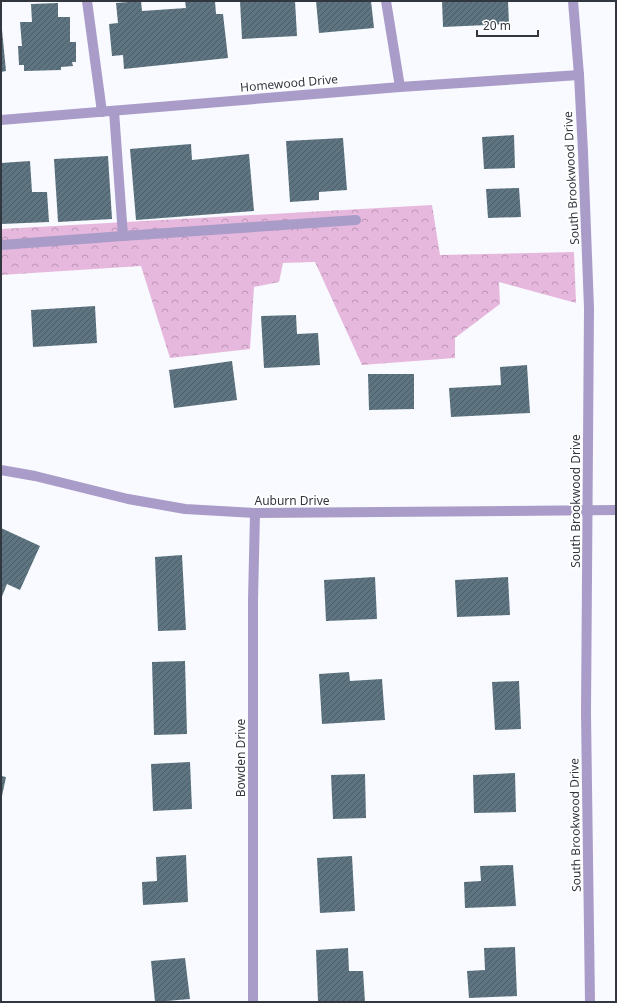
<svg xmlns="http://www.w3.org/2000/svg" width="617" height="1003" viewBox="0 0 617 1003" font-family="'Noto Sans',sans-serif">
  <defs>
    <pattern id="forest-crowns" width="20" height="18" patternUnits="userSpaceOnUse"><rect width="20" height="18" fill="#e7b8dd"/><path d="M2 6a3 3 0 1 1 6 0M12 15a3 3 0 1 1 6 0" fill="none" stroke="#bc96b5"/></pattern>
    <pattern id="building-hatch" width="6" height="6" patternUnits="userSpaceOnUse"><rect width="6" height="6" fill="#5e7581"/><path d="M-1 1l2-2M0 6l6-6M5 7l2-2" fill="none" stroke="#4a5c66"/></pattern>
  </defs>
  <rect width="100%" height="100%" fill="#f8faff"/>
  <path fill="url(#forest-crowns)" d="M 432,205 L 440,255 L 574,252 L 576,303 L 499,282 L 500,304 L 455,338 L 455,358 L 362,365 L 315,262 L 283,263 L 279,282 L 254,287 L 250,349 L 170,358 L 141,266 L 1,275 L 1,229 Z"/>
  <g fill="url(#building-hatch)">
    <path d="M 141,1 L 142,11 L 186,8 L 185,1 L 215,1 L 216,14 L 223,14 L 228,58 L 124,69 L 123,55 L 112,56 L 109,24 L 118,23 L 116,3 Z"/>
    <path d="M 240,1 L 295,1 L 297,36 L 242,39 Z"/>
    <path d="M 316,1 L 371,1 L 374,28 L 319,33 Z"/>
    <path d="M 442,1 L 508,1 L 509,24 L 443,27 Z"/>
    <path d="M 58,3 L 58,17 L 70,17 L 70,42 L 76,42 L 76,62 L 72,62 L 73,66 L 61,67 L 61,70 L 24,71 L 24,65 L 19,65 L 18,46 L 22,46 L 20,22 L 32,22 L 31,4 Z"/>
    <path d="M 1,30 L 2,30 L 6,71 L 1,72 Z"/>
    <path d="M 514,135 L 515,168 L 484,169 L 482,137 Z"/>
    <path d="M 343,138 L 347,190 L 319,192 L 319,200 L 290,202 L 286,141 Z"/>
    <path d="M 191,144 L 192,160 L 249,154 L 254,211 L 136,220 L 130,149 Z"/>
    <path d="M 108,156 L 112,219 L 58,222 L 54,159 Z"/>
    <path d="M 30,161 L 32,192 L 47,192 L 49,222 L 1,224 L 1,163 Z"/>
    <path d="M 519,188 L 521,217 L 488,218 L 486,189 Z"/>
    <path d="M 95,306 L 97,343 L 33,347 L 31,310 Z"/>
    <path d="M 296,315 L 297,334 L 318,333 L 320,365 L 264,368 L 261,316 Z"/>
    <path d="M 232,361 L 237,400 L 174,408 L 169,370 Z"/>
    <path d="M 527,365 L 530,413 L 451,417 L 449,388 L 501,385 L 500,367 Z"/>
    <path d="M 368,374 L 414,374 L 414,409 L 369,410 Z"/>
    <path d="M 1,528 L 40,546 L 20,590 L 7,584 L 1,599 Z"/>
    <path d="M 182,555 L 186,630 L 158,631 L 155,557 Z"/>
    <path d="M 375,577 L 377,619 L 326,621 L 324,580 Z"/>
    <path d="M 508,577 L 510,615 L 457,617 L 455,580 Z"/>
    <path d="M 185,661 L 187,734 L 154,735 L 152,662 Z"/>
    <path d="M 349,672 L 350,681 L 382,679 L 385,720 L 322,724 L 319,674 Z"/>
    <path d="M 519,681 L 521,729 L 495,730 L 492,682 Z"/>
    <path d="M 190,762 L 192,809 L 153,811 L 151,764 Z"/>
    <path d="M 515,773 L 516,812 L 474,813 L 473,775 Z"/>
    <path d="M 365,774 L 366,818 L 333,819 L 331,775 Z"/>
    <path d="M 1,776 L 6,777 L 2,796 L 1,796 Z"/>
    <path d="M 186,855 L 188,902 L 143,905 L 142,882 L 157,881 L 156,857 Z"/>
    <path d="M 352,856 L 355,911 L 320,913 L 317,858 Z"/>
    <path d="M 513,865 L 516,906 L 465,908 L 464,882 L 481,881 L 480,866 Z"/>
    <path d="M 515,947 L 517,996 L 469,998 L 467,971 L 485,970 L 484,948 Z"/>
    <path d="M 348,948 L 349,971 L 363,971 L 365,1002 L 318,1002 L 316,950 Z"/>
    <path d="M 185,958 L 190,999 L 155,1002 L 151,961 Z"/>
  </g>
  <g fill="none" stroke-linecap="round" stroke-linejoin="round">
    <g stroke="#aa9cc8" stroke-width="10">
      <path d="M 87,1 L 102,112"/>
      <path d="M 386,1 L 400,87"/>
      <path d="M 573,1 L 579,75 L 583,152 L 589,308 L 586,713 L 590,1002"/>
      <path d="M 114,111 L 123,236 L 356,220"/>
      <path d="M 1,120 L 400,87 L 579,75"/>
      <path d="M 1,245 L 123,236"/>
      <path d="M 1,470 L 35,476 L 128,499 L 185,509 L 255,513 L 616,510"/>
      <path d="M 253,1002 L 253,600 L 255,513"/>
    </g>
  </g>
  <g text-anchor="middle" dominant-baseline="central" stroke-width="4" stroke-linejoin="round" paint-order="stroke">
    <g font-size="12" fill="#32363f" stroke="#fff">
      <text transform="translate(289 83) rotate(-5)">Homewood Drive</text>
      <text transform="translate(571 178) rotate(-93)">South Brookwood Drive</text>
      <text x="292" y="500">Auburn Drive</text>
      <text transform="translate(575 501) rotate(-90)">South Brookwood Drive</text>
      <text transform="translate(240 758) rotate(-90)">Bowden Drive</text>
      <text transform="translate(575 825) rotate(-91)">South Brookwood Drive</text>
    </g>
  </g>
  <rect width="617" height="1003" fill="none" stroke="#32363f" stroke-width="4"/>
  <path d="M477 30v6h61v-6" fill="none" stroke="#32363f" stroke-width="2"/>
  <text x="483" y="30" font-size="12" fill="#32363f" stroke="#ffffff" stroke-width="3" paint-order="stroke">20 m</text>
</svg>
